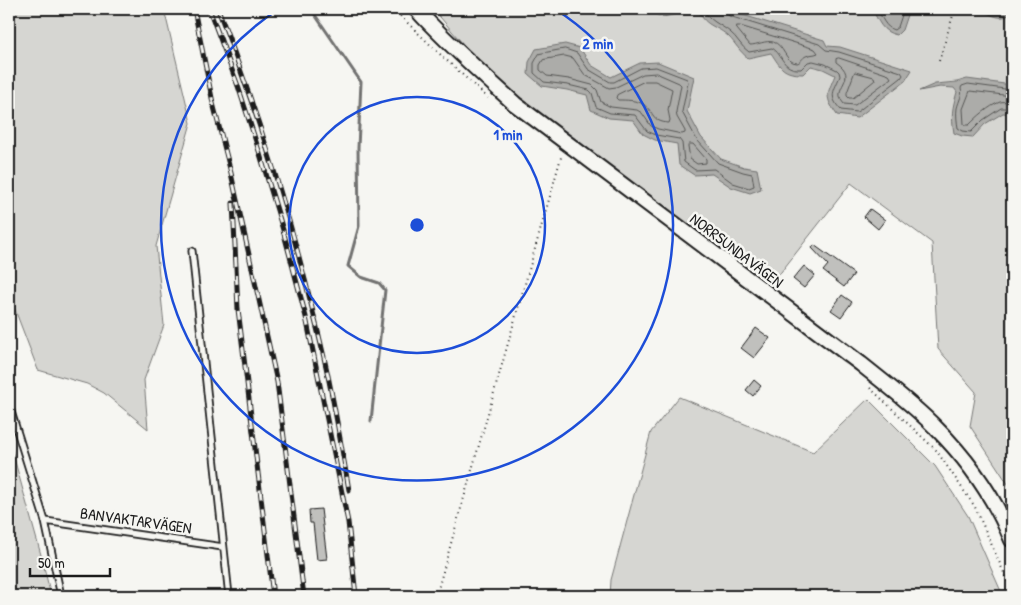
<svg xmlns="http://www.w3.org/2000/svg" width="1021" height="605" viewBox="0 0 1021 605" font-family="'Patrick Hand',sans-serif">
  <rect width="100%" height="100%" fill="#f6f6f2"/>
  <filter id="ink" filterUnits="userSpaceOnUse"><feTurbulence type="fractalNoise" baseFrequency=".02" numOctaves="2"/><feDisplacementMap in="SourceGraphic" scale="10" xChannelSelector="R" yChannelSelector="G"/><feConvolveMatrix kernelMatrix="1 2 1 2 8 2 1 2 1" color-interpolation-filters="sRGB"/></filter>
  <g filter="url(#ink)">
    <g fill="#d6d6d2" stroke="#797977">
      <path d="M 9,9 L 164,9 L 191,123 L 156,246 L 164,325 L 144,380 L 148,429 L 104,393 L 87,384 L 38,370 L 9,294 Z"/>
      <path d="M 431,9 L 1012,9 L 1012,490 L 970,426 L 976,392 L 938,349 L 932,243 L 851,183 L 770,286 L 532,109 L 475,58 L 440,17 Z"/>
      <path d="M 679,397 L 813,452 L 868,399 L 935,466 L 968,516 L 1003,596 L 610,596 L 611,580 L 651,432 Z"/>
      <path d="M 9,440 L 41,555 L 51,596 L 9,596 Z"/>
    </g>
    <g fill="#acaca9" stroke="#727271">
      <path d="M 641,9 L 676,9 L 677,14 L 663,17 Z"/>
      <path d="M 699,9 L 722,9 L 730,11 L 824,40 L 827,46 L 840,47 L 912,70 L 905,81 L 857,118 L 837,115 C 824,96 827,95 835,75 L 823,69 L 811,66 L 803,74 C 783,74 781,68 771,53 L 748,58 C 739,51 736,44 729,37 C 717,25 706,28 698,10 Z"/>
      <path d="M 872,9 L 909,9 L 902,30 L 897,35 C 881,32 879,21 872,9 Z"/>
      <path d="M 979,9 L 1012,9 L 1012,12 C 1002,23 990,14 979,9 Z"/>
      <path d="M 565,44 L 580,48 L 591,65 L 611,77 L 640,63 L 658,62 L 694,77 L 687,111 L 701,137 L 721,159 L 744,167 L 757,169 L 761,189 L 750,193 L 731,187 L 712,174 L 694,175 L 679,165 L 677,144 L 655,140 L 643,134 L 633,120 L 609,118 L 591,110 L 587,95 L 567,90 L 542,86 L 528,74 L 529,62 L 536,49 Z"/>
      <path d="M 967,79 L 1012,85 L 1012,114 L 1003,113 L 985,124 L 973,137 L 962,136 L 954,133 C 951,115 952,109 957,92 L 954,88 L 940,87 L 919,91 L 935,84 L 957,82 Z"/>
    </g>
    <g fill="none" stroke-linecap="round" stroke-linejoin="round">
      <g stroke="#565654" stroke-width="1">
        <path d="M 703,9 C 709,21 720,24 730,32 C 737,37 741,47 749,52 L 772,48 C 784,55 781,70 801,69 L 808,62 L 813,61 L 825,64 L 837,70 L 839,72 L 840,76 C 834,91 828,96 841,110 L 857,112 L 901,78 L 903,75 L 901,72 L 839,52 L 826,50 L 819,44 L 729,16 L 726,13 L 725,9"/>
        <path d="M 878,9 C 881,17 886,28 894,30 L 898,27 L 904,9"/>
        <path d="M 737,26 L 740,26 L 815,49 L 818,53 C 814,55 810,54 806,56 C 803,57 800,63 797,63 C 785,63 784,44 773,42 C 766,40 757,45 750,45 L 737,29 Z"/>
        <path d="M 565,49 L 577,53 L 588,69 L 610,82 L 614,82 L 641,68 L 656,67 L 687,79 L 688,82 L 682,112 L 697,140 L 718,163 L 743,172 L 752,174 L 754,186 L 749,188 L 733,183 L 714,169 L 695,170 L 684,162 L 682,143 L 679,139 L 656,135 L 647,131 L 635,115 L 610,113 L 596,107 L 592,93 L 589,90 L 568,85 L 544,82 L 534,73 L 534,63 L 539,54 Z"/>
        <path d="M 565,56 L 573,58 L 585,75 L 609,88 L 616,87 L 643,74 L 656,73 L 679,83 L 681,85 L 676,112 L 677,117 L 685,131 L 685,133 L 682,134 L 658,129 L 651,126 L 642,113 L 637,110 L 611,107 L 601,102 L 597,90 L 592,85 L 569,79 L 547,76 L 540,70 L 540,65 L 543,60 Z"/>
        <path d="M 839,58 L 889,75 L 891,78 L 855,105 L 844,104 C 829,87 861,79 836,62 L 836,59 Z"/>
        <path d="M 855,72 L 874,77 L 875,80 L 853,98 L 849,98 L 847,96 L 847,93 Z"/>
        <path d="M 645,81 L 655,81 L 672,89 L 668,110 L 670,120 L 669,123 C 651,122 655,112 643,104 C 636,100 626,100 618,100 L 616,98 L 617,95 Z"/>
        <path d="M 1012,90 L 968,84 L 962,86 L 961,88 C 963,95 959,100 957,108 C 956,114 957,122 958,128 L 963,131 L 971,132 L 983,120 L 1001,108 L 1004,108 L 1012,109"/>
        <path d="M 1012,96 L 970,91 L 963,109 L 964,124 L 966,125 L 969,125 C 977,117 989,106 1000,102 C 1004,101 1008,102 1012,103"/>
        <path d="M 690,144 L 693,144 L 706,159 L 706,163 L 697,164 L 690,159 L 688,146 Z"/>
      </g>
      <g stroke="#727271" stroke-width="3">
        <path d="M 311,9 L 361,82 L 358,148 L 359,226 L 348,266 L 361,277 L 379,283 L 385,290 L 371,421"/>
        <path d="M 331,590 L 331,596"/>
      </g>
    </g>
    <g fill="#c0c0bd" stroke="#1c1c1c">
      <path d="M 870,209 L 885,220 L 878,229 L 864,217 Z"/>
      <path d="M 814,245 L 854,274 L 844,287 L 823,271 L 828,265 L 812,248 Z"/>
      <path d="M 804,266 L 815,275 L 804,288 L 793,279 Z"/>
      <path d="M 842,295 L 852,302 L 841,317 L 831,310 Z"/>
      <path d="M 756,328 L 770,338 L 754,358 L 741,348 Z"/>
      <path d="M 754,380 L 761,386 L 753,396 L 746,390 Z"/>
      <path d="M 321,509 L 327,559 L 317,560 L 313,523 L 310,523 L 309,510 Z"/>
    </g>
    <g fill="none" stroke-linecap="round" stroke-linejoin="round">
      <g stroke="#1c1c1c" stroke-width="9">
        <g id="service">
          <path d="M 192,251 L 229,596"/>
          <path d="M 9,405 L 45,521 L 61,596"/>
          <path d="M 45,521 L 223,547"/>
        </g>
      </g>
      <g stroke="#1c1c1c" stroke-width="18">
        <path id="tertiary" d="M 416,9 C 447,43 481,73 515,104 L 861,364 C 887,385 914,405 937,429 C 968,460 995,499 1012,540"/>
      </g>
      <g stroke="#1c1c1c" stroke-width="2" stroke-dasharray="1 4" stroke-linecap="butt">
        <path d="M 393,9 L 442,56 L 488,98"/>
        <path d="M 939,61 L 955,9"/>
        <path d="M 870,388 L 936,450 L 975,507 L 1012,591"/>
        <path d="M 436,596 L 562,154"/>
      </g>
      <use href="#service" stroke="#f6f6f2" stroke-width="5.5"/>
      <use href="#tertiary" stroke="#f6f6f2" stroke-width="14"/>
      <g stroke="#1c1c1c" stroke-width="5">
        <g id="rail">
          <path d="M 194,9 L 213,103 L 231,173 L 277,382 L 304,596"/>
          <path d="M 209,9 L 238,86 L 260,154 L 283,230 L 306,317 L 348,522 L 356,596"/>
          <path d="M 218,9 C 256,109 289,211 314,316 C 329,373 339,432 349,490"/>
          <path d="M 233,203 L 238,309 L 273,596"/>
        </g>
      </g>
      <use href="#rail" stroke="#f6f6f2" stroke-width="3" stroke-dasharray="9" stroke-linecap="butt"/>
    </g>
  </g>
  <g fill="none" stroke="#1d4ed8" stroke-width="2.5">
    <circle cx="417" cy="225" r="128"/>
    <path d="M555 9A256 256 0 1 1 279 9"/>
  </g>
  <g text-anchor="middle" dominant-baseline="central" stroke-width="5" stroke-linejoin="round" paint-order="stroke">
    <g font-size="16" fill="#1c1c1c" stroke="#f6f6f2">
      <text transform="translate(737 250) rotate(37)">NORRSUNDAVÄGEN</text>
      <text transform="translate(136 520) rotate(8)">BANVAKTARVÄGEN</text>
    </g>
  </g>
  <circle cx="417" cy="225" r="8" fill="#1d4ed8" stroke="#f6f6f2" stroke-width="2.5"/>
  <g font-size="15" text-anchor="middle" font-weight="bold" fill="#1d4ed8" stroke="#f6f6f2" stroke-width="5" stroke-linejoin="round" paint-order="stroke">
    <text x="598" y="49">2 min</text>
    <text x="508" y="140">1 min</text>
  </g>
  <rect width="1021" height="605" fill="none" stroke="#f6f6f2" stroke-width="30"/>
  <rect x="15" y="15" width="991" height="575" fill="none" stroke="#1c1c1c" stroke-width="2" filter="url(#ink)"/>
  <path d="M30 568v8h80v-8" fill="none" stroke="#1c1c1c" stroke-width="2.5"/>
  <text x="38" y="568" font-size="15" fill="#1c1c1c" stroke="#f6f6f2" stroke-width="4" paint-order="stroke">50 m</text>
</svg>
